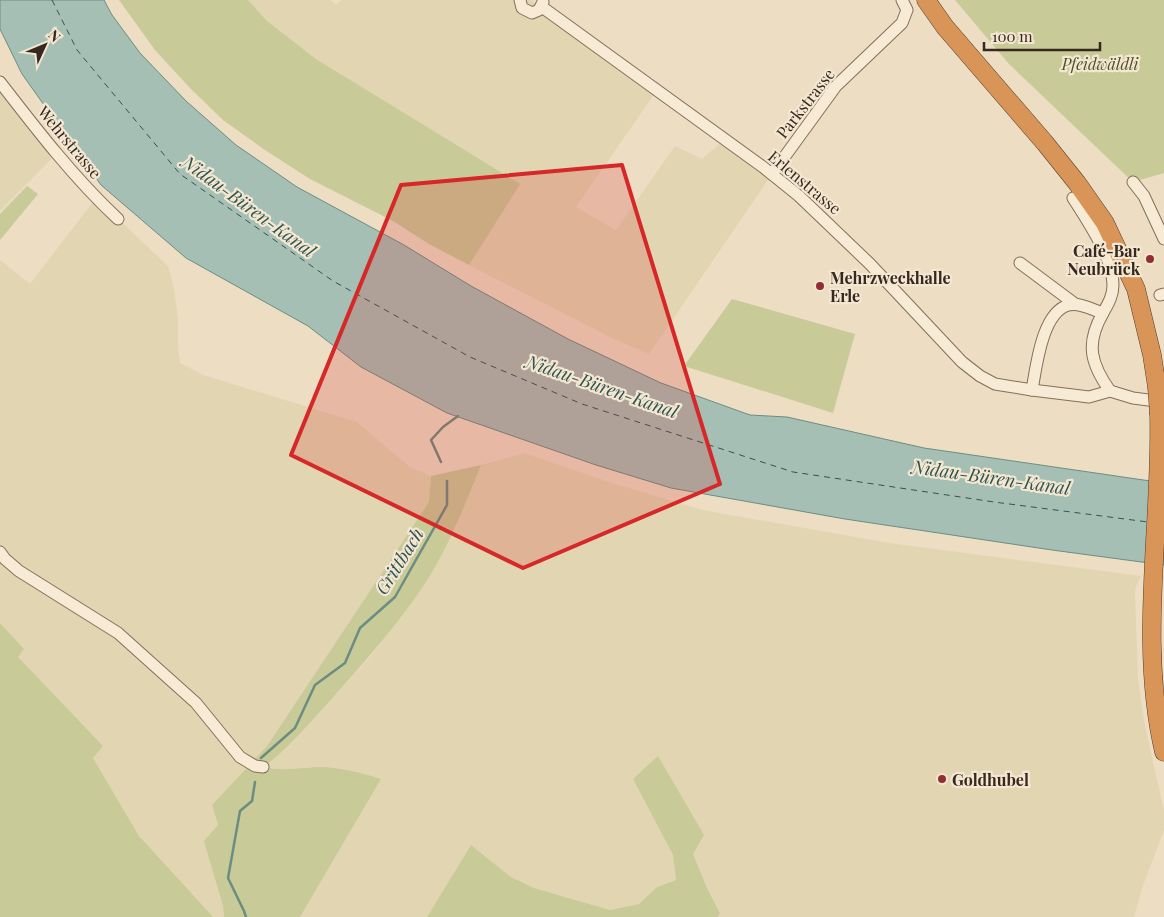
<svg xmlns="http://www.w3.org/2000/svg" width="1164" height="917" viewBox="0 0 1164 917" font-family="'Playfair Display',serif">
  <rect width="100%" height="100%" fill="#ecddc3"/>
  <g fill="#e1d6b1">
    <path d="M 248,0 L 331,0 L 336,5 L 341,0 L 531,0 L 657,90 L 576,207 L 616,230 L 675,146 L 702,159 L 725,139 L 772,174 L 649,354 L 614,339 L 469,265 L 519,184 L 316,59 L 267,21 Z"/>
    <path d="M 0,82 L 56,154 L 0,211 Z"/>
    <path d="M 96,198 L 168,266 L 174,289 L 178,319 L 178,347 L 180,363 L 203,375 L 357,422 L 410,467 L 431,476 L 429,502 L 267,746 L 212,805 L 218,825 L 224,917 L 213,917 L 204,909 L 139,836 L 93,758 L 102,745 L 17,657 L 24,649 L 0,623 L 0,260 L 30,284 Z"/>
    <path d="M 524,453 L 612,483 L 702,510 L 889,543 L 1141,576 L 1136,586 L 1135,592 L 1138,680 L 1145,726 L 1164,811 L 1164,830 L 1142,888 L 1134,917 L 718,917 L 720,912 L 707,888 L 693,854 L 633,779 L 673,855 L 676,880 L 657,887 L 639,904 L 610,910 L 534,888 L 511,877 L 471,845 L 427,917 L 300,917 L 381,779 L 364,774 L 336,769 L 311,767 L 281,770 L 263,767 L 273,760 L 315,717 L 370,657 L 422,588 L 455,528 L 481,465 Z"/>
  </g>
  <g fill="#c8ca98">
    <path d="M 119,0 L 248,0 L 267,21 L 316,59 L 520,184 L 469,265 L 429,244 L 393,221 L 310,179 L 265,150 L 223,120 L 189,87 L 155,50 Z"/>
    <path d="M 955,0 L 1164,0 L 1164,173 L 1133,182 L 1009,64 Z"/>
    <path d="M 27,186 L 38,194 L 0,240 L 0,214 Z"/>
    <path d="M 732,299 L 855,334 L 833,413 L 684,366 Z"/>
    <path d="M 481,465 C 464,507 447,551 422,588 C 394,629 361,666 328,703 C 308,725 287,749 264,767 C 283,772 303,767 323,767 C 342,768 363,773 381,779 L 300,917 L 224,917 L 223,906 L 204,841 L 218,825 L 212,805 L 267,746 L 429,502 L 431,476 Z"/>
    <path d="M 0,623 L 24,649 L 18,657 L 103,746 L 93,758 L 139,836 L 213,917 L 0,917 Z"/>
    <path d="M 658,756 L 704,835 L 693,854 L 707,888 L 720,913 L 718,917 L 427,917 L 471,845 L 511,877 L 534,888 L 610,910 L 639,904 L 657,887 L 676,880 L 673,855 L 633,779 Z"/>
  </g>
  <path fill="#a5bfb5" stroke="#6c8d82" d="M 0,0 L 104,0 L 112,15 L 140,53 L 186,101 L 236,145 L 297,187 L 404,245 L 471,286 L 568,339 L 661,383 L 750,415 L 787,417 L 924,448 L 1164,483 L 1164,565 L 1052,550 L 845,519 L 671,488 L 596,465 L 447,413 L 361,367 L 308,326 L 186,258 L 101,185 L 22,74 L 0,29 Z"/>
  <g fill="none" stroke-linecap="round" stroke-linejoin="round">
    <g stroke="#6c8d82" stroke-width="2.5">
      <path d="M 441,462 L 431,440 L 443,427 L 458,416"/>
      <path d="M 261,758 L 295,728 L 315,685 L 345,663 L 360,628 L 395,597 L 447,505 L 447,481"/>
      <path d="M 246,917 L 244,911 L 228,878 L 240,811 L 252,801 L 255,782"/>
    </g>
    <path stroke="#2e5550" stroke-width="1" stroke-dasharray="6 5" stroke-linecap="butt" d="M 52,0 L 77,50 L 180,174 L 333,281 L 470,357 L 582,404 L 793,472 L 994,502 L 1148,522"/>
    <g stroke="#856e5b" stroke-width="13">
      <g id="minor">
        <path d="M 520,0 L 522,8 L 532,13 L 539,10 L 543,2"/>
        <path d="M 542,7 L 763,167 L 799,196 L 870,264 L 962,362 L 980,376 L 995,384 L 1032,390 L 1089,397 L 1110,391 L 1133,398 L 1164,402"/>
        <path d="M 0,82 C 37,130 74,178 118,219"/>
        <path d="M 772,174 L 836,86 L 902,23 L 907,10 L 902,0"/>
        <path d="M 1133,182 L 1144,196 L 1164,239"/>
        <path d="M 1073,198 C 1087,220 1113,258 1113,285 C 1113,296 1108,304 1103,313 C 1085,344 1091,364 1110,391"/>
        <path d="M 1020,263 L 1075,304"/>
        <path d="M 1160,295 L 1164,294"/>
        <path d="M 1032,390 C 1036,368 1042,311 1069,305 C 1079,302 1093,310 1103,313"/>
        <path d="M 0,552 L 5,559 L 19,571 L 118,633 L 196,703 L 240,757 L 255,766 L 263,767"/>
      </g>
    </g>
    <g stroke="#533d2f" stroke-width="19">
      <g id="highway">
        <path d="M 926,0 L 945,27 L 1045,143 L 1077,183 L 1105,223 L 1136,289 L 1152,355 L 1157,387"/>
        <path d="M 1159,414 C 1162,526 1138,641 1164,752"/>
      </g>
    </g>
    <use href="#minor" stroke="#f7ebd6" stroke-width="11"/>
    <use href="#highway" stroke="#d89557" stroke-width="18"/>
    <g stroke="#533d2f" stroke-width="19" stroke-linecap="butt">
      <path id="highway-bridge" d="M 1157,387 L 1159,414"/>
    </g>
    <use href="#highway-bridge" stroke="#d89557" stroke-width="18"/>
  </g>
  <path fill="#d62828" fill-opacity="0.2" stroke="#d62828" stroke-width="4" stroke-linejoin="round" d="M 622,165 L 720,484 L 523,568 L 291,455 L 401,185 Z"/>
  <g fill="#922d36" stroke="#f4e7d2" stroke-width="2">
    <circle cx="1150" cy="259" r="5"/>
    <circle cx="820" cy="286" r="5"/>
    <circle cx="942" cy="779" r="5"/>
  </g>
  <g text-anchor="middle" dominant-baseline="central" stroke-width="4.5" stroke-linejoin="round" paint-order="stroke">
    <g font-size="16" font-style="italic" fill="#4a5126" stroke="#f4e7d2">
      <text x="1100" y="63">Pfeidwäldli</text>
    </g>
    <g font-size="16" fill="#36281e" stroke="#f4e7d2">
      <text transform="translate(805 103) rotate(-52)">Parkstrasse</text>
      <text transform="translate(70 142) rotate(50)">Wehrstrasse</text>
      <text transform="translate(805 182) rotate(40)">Erlenstrasse</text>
    </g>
    <g font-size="16" font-weight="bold" fill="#36281e" stroke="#f4e7d2" text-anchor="start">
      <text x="1140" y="250" text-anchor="end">Café-Bar<tspan x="1140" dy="18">Neubrück</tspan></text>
      <text x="830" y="277">Mehrzweckhalle<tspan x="830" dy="18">Erle</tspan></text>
      <text x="952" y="779">Goldhubel</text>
    </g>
    <g font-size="18" font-style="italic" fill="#2e5550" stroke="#f4e7d2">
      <text transform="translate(249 206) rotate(36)">Nidau-Büren-Kanal</text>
      <text transform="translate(602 386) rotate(19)">Nidau-Büren-Kanal</text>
      <text transform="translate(991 477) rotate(8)">Nidau-Büren-Kanal</text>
      <text transform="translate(399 561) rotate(-58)">Grittbach</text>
    </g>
  </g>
  <g transform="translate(45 45) rotate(46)" stroke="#f4e7d2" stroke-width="4" paint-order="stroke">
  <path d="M0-4L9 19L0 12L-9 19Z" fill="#36281e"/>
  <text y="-8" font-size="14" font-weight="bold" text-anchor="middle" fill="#36281e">N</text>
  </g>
  <path d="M984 42v8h116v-8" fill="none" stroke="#36281e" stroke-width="2.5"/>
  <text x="992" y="42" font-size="15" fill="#36281e" stroke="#f4e7d2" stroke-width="4" paint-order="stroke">100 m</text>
</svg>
